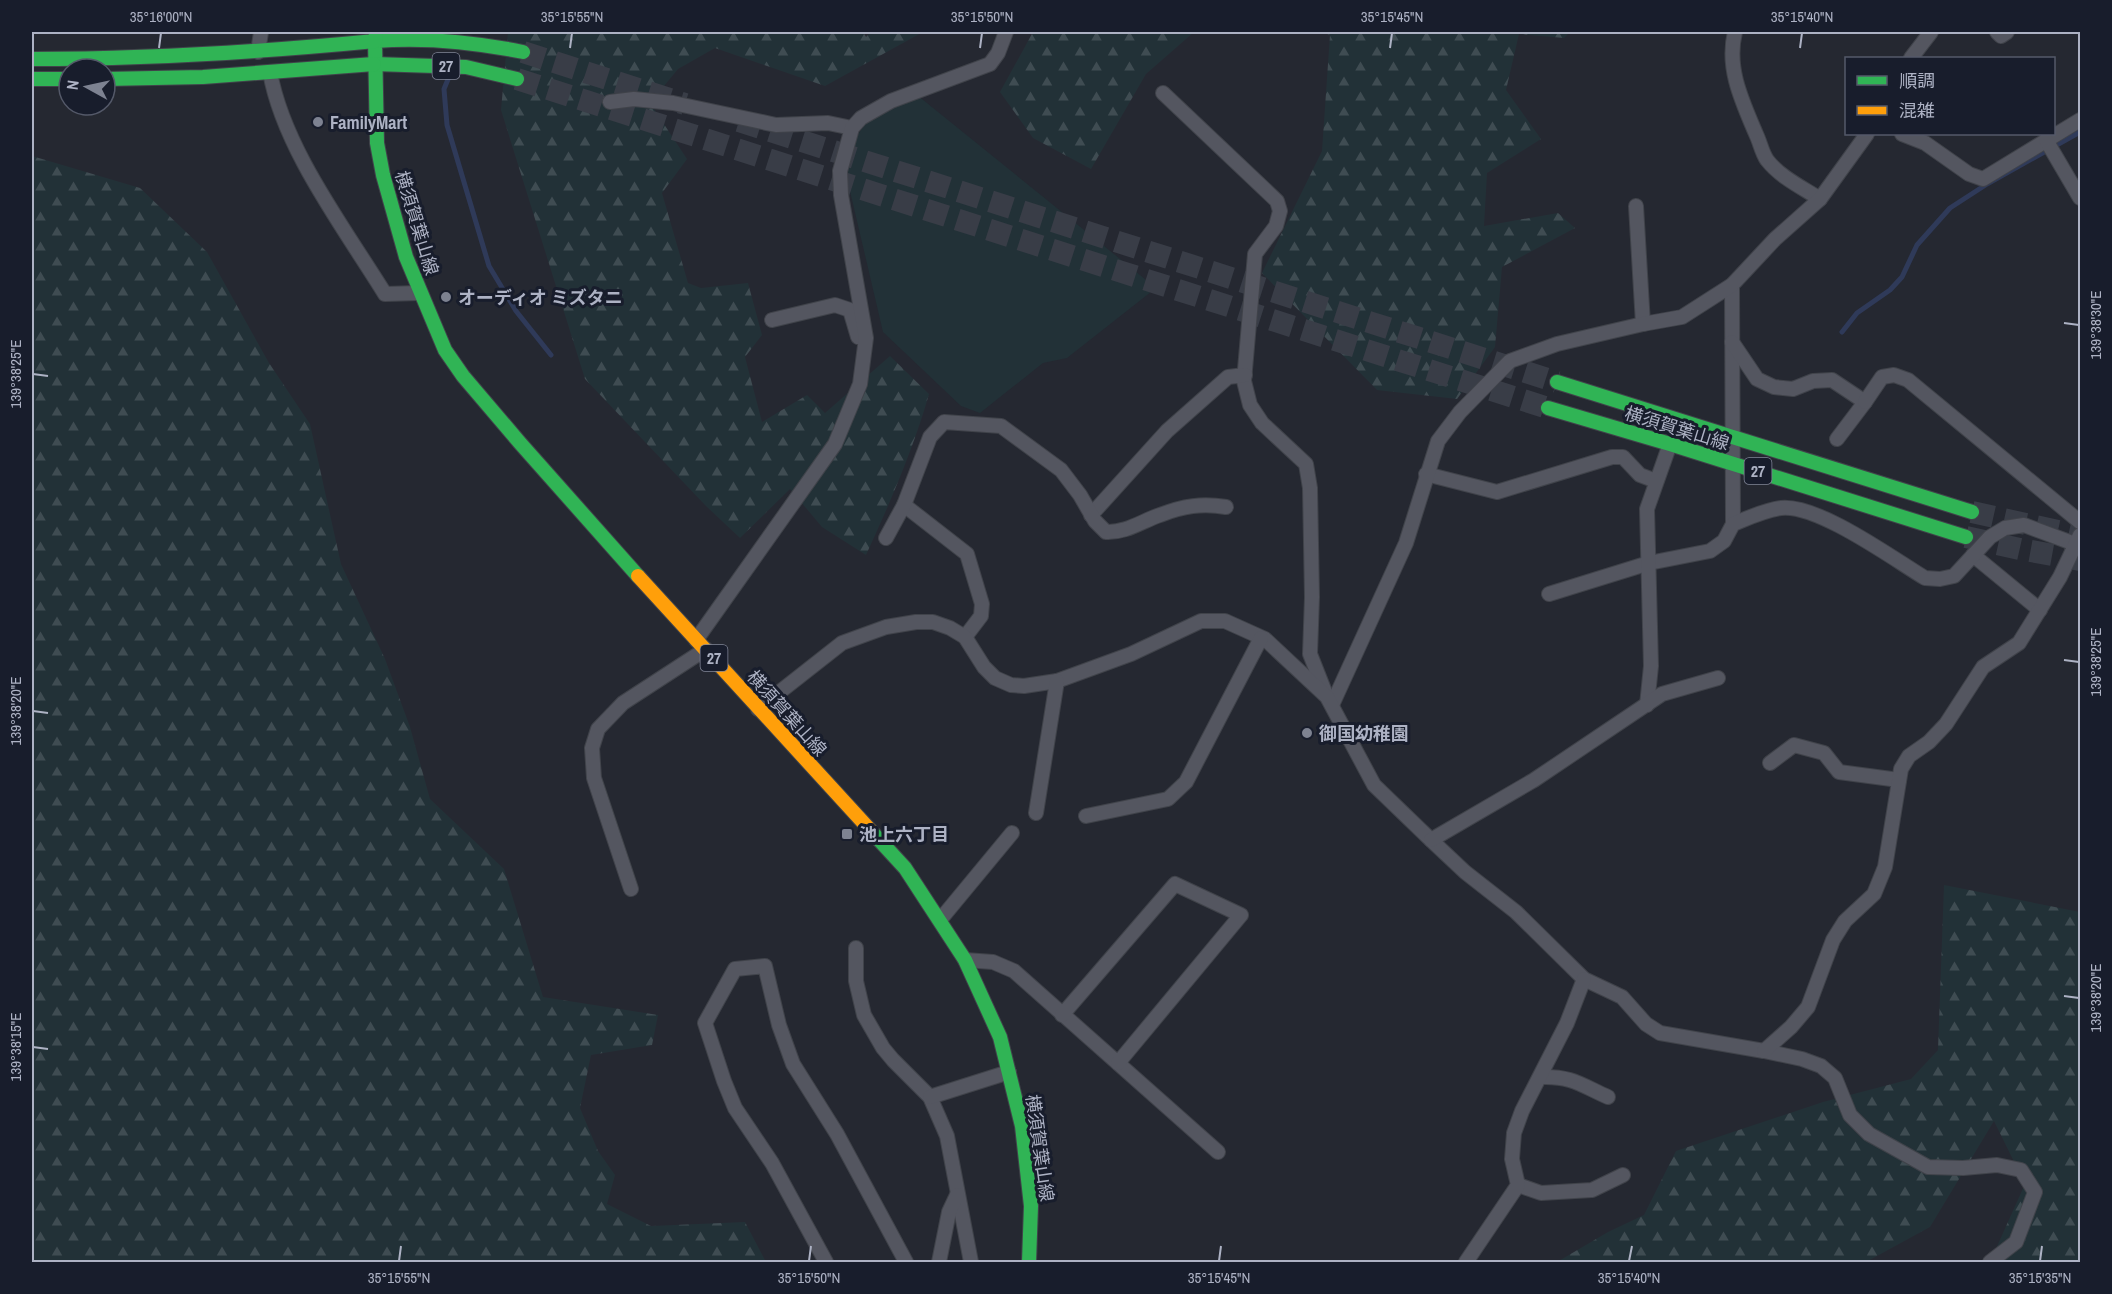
<svg xmlns="http://www.w3.org/2000/svg" width="2112" height="1294" viewBox="0 0 2112 1294" font-family="'Archivo Narrow','Noto Sans JP',sans-serif">
  <defs>
    <pattern id="forest-firs" width="22" height="20" patternUnits="userSpaceOnUse" patternTransform="scale(1.5)"><rect width="22" height="20" fill="#223137"/><path d="M5 1l3.5 6h-7zM16 11l3.5 6h-7z" fill="#3f4c52"/></pattern>
  </defs>
  <rect width="100%" height="100%" fill="#252831"/>
  <g fill="url(#forest-firs)">
    <path d="M 508,32 L 863,32 L 866,37 L 871,32 L 923,32 L 825,86 L 715,48 L 678,69 L 650,103 L 687,159 L 662,193 L 688,283 L 701,288 L 748,283 L 762,335 L 745,357 L 762,422 L 807,395 L 825,413 L 890,356 L 929,394 C 913,450 890,503 866,555 L 822,527 L 790,489 L 740,538 L 706,506 L 585,379 L 501,110 Z"/>
    <path d="M 1033,32 L 1194,32 L 1146,74 L 1091,169 L 1033,138 L 1000,92 Z"/>
    <path d="M 1322,32 L 1570,32 L 1564,38 L 1519,34 L 1506,90 L 1541,139 L 1487,173 L 1484,226 L 1558,213 L 1575,228 L 1502,267 L 1495,347 L 1457,399 L 1377,390 L 1262,273 L 1322,151 L 1330,35 Z"/>
    <path d="M 32,156 L 140,188 L 207,252 L 269,363 L 310,424 L 341,564 L 385,659 L 410,727 L 430,799 L 504,869 L 543,997 L 658,1015 L 652,1045 L 591,1055 L 580,1108 L 598,1151 L 615,1175 L 607,1204 L 651,1226 L 745,1222 L 766,1262 L 32,1262 Z"/>
    <path d="M 1944,885 L 2080,912 L 2080,1262 L 1990,1262 L 2025,1184 L 1994,1121 L 1930,1227 L 1866,1262 L 1557,1262 L 1608,1232 L 1644,1215 L 1676,1151 L 1823,1102 L 1911,1079 L 1938,1050 Z"/>
  </g>
  <path fill="#223137" d="M 917,95 L 1156,288 L 1067,358 L 1043,363 L 980,413 L 961,406 L 883,332 L 846,174 L 856,138 L 867,120 Z"/>
  <g fill="none" stroke-linecap="round" stroke-linejoin="round">
    <g stroke="#2f3a59" stroke-width="5">
      <path d="M 451,72 L 444,89 L 447,125 L 489,266 L 516,311 L 551,355"/>
      <path d="M 1842,332 L 1857,313 L 1890,290 L 1902,277 L 1917,245 L 1950,208 L 1987,184 L 2080,132"/>
    </g>
    <g stroke="#393d47" stroke-width="22" stroke-dasharray="22 11" stroke-linecap="butt">
      <path d="M 523,52 L 685,104"/>
      <path d="M 517,79 L 1548,408"/>
      <path d="M 739,121 L 1557,382"/>
      <path d="M 1972,512 L 2080,536"/>
      <path d="M 1966,537 L 2020,549 L 2080,560"/>
    </g>
    <g stroke="#40434a" stroke-width="16">
      <g id="street">
        <path d="M 1735,32 C 1726,68 1742,101 1756,134 C 1760,142 1762,153 1767,160 C 1780,177 1803,188 1820,199"/>
        <path d="M 1997,32 L 2001,36 L 2007,32"/>
        <path d="M 258,52 L 261,32"/>
        <path d="M 1911,58 L 1931,32"/>
        <path d="M 270,72 C 283,148 345,229 385,294 L 419,293"/>
        <path d="M 1163,93 L 1277,201 L 1280,211 L 1276,226 L 1255,254 L 1244,381 L 1250,405 L 1262,423 L 1306,464 L 1310,488 L 1312,597 L 1310,654 L 1325,692"/>
        <path d="M 610,102 L 634,99 L 673,103 L 776,125 L 828,123 L 852,128"/>
        <path d="M 1902,134 L 1925,143 L 1969,174 L 1983,179 L 2080,120"/>
        <path d="M 2046,140 L 2080,198"/>
        <path d="M 1636,206 L 1643,324"/>
        <path d="M 1732,285 L 1733,524"/>
        <path d="M 772,320 L 835,305 L 850,310 L 858,337"/>
        <path d="M 1732,342 L 1757,379 L 1774,387 L 1793,389 L 1813,381 L 1832,380 L 1865,402 L 1837,439"/>
        <path d="M 1865,402 L 1882,377 L 1894,375 L 1908,380 L 2080,522"/>
        <path d="M 1426,474 L 1497,492 L 1612,457 L 1623,457 L 1640,475 L 1656,481"/>
        <path d="M 904,505 L 967,554 L 982,604 L 981,616 L 965,637"/>
        <path d="M 1091,515 L 1167,431 L 1228,377 L 1245,375"/>
        <path d="M 886,538 L 904,505 L 930,437 L 944,422 L 1001,426 L 1061,470 L 1080,495 L 1095,521 L 1106,532 C 1126,533 1142,521 1160,515 C 1183,506 1202,503 1226,507"/>
        <path d="M 1973,555 L 2040,610"/>
        <path d="M 1549,594 L 1649,563 L 1710,551 L 1724,541 L 1733,524 C 1748,518 1765,510 1781,508 C 1818,504 1892,558 1925,578 L 1940,579 L 1954,576 L 1990,537 L 2005,528 L 2024,525 L 2075,544"/>
        <path d="M 696,640 L 835,444 L 860,384 L 866,338 L 841,195 L 840,171 L 852,128 L 861,118 L 891,101 L 990,64 L 998,53 L 1006,32"/>
        <path d="M 1332,705 L 1406,543 L 1438,441 L 1460,412 L 1510,361 L 1557,344 L 1643,324 L 1682,317 L 1732,285 L 1775,239 L 1820,199 L 1867,134"/>
        <path d="M 1647,705 L 1651,666 L 1647,509 L 1670,444"/>
        <path d="M 758,709 L 842,643 L 886,627 L 916,622 L 933,622 L 950,628 L 965,637 L 984,667 L 995,678 L 1011,685 L 1024,686 L 1057,681 L 1131,654 L 1201,621 L 1225,621 L 1265,639 L 1327,697 L 1374,785 L 1431,840 L 1465,872 L 1516,912 L 1584,979 L 1622,997 L 1646,1024 L 1660,1033 L 1764,1051 L 1802,1059 L 1821,1066 L 1835,1078 L 1850,1115 L 1869,1134 L 1928,1167 L 1963,1168 L 1997,1165 L 2021,1170 L 2035,1192 L 2016,1242 L 1990,1262"/>
        <path d="M 1770,763 L 1794,745 L 1824,753 L 1839,772 L 1899,780"/>
        <path d="M 1036,813 L 1057,681"/>
        <path d="M 1086,816 L 1168,799 L 1186,782 L 1261,638"/>
        <path d="M 1431,840 L 1534,780 L 1662,694 L 1718,678"/>
        <path d="M 631,889 L 594,778 L 592,748 L 598,729 L 623,703 L 706,649"/>
        <path d="M 940,920 L 1012,833"/>
        <path d="M 856,948 L 856,981 L 864,1015 L 883,1048 L 893,1060 L 930,1097 L 947,1136 L 971,1262"/>
        <path d="M 965,960 L 993,962 L 1014,971 L 1218,1152"/>
        <path d="M 1062,1015 L 1175,884 L 1241,915 L 1118,1063"/>
        <path d="M 1764,1051 L 1791,1027 L 1808,1007 L 1833,940 L 1845,921 L 1874,894 L 1885,867 L 1901,769 L 1909,756 L 1929,742 L 1946,724 L 1983,667 L 2019,643 L 2060,577 L 2080,535"/>
        <path d="M 1541,1077 C 1572,1076 1581,1085 1608,1097"/>
        <path d="M 930,1097 L 1009,1072"/>
        <path d="M 1518,1185 L 1541,1193 L 1592,1190 L 1623,1175"/>
        <path d="M 826,1262 L 772,1163 L 735,1108 L 724,1081 L 705,1023 L 735,969 L 765,966 L 779,1025 L 793,1064 L 837,1134 L 906,1262"/>
        <path d="M 939,1262 L 949,1212 L 957,1195"/>
        <path d="M 1466,1262 L 1518,1185 L 1512,1159 L 1514,1133 L 1522,1111 L 1567,1023 L 1584,979"/>
      </g>
    </g>
    <g stroke="#40434a" stroke-width="16">
      <g id="fast">
        <path d="M 523,52 C 474,42 425,37 375,41 L 377,143 L 383,175 L 406,257 L 445,350 L 463,376 L 520,443 L 638,576"/>
        <path d="M 32,59 C 147,59 261,52 375,41 L 376,32"/>
        <path d="M 374,64 L 466,67 L 517,79"/>
        <path d="M 32,79 L 69,79"/>
        <path d="M 105,79 L 203,77 L 374,64"/>
        <path d="M 1557,382 L 1972,512"/>
        <path d="M 1548,408 L 1670,444 L 1966,537"/>
        <path d="M 871,831 L 905,868 L 965,960 L 1000,1037 L 1022,1126 L 1031,1206 L 1029,1262"/>
      </g>
    </g>
    <g stroke="#40434a" stroke-width="16">
      <path id="slow" d="M 638,576 L 871,831"/>
    </g>
    <use href="#street" stroke="#545660" stroke-width="14"/>
    <use href="#fast" stroke="#30b455" stroke-width="14"/>
    <use href="#slow" stroke="#ff9f0a" stroke-width="14"/>
  </g>
  <path fill="none" stroke="#adb2c4" stroke-width="2" d="M 159,48 L 161,33M 570,48 L 572,33M 980,48 L 982,33M 1390,48 L 1392,33M 1800,48 L 1802,33M 2064,323 L 2079,325M 33,374 L 48,376M 2064,660 L 2079,662M 33,711 L 48,713M 2064,996 L 2079,998M 33,1047 L 48,1049M 399,1261 L 401,1246M 809,1261 L 811,1246M 1219,1261 L 1221,1246M 1629,1261 L 1632,1246M 2040,1261 L 2042,1246"/>
  <g fill="#7d8291" stroke="#181d2c" stroke-width="2">
    <circle cx="318" cy="122" r="6"/>
    <circle cx="446" cy="297" r="6"/>
    <circle cx="1307" cy="733" r="6"/>
    <rect x="841" y="828" width="12" height="12" rx="3"/>
  </g>
  <g text-anchor="middle" dominant-baseline="central" stroke-width="6" stroke-linejoin="round" paint-order="stroke">
    <g fill="#181d2c" stroke="#808596" stroke-width="1.5">
      <rect x="432.5" y="53" width="27" height="26" rx="4.5"/>
      <rect x="1744.5" y="458" width="27" height="26" rx="4.5"/>
      <rect x="700.5" y="645" width="27" height="26" rx="4.5"/>
    </g>
    <g font-size="16" font-weight="bold" fill="#adb2c4">
      <text x="446" y="66">27</text>
      <text x="1758" y="471">27</text>
      <text x="714" y="658">27</text>
    </g>
    <g font-size="18" font-weight="bold" fill="#adb2c4" stroke="#181d2c" text-anchor="start">
      <text x="330" y="122">FamilyMart</text>
      <text x="458" y="297">オーディオ ミズタニ</text>
      <text x="1319" y="733">御国幼稚園</text>
      <text x="859" y="834">池上六丁目</text>
    </g>
    <g font-size="18" fill="#adb2c4" stroke="#181d2c">
      <text transform="translate(417 223) rotate(73)">横須賀葉山線</text>
      <text transform="translate(1677 428) rotate(17)">横須賀葉山線</text>
      <text transform="translate(787 713) rotate(48)">横須賀葉山線</text>
      <text transform="translate(1040 1148) rotate(82)">横須賀葉山線</text>
    </g>
  </g>
  <rect width="2112" height="1294" fill="none" stroke="#181d2c" stroke-width="66"/>
  <rect x="1845" y="57" width="210" height="78" fill="#181d2c" stroke="#545969" stroke-width="1.5"/>
  <rect x="1857" y="76" width="30" height="9" fill="#30b455" stroke="#545969" stroke-width="1.5"/>
  <text x="1899" y="87" font-size="18" fill="#adb2c4">順調</text>
  <rect x="1857" y="106" width="30" height="9" fill="#ff9f0a" stroke="#545969" stroke-width="1.5"/>
  <text x="1899" y="117" font-size="18" fill="#adb2c4">混雑</text>
  <g transform="translate(87 87) rotate(278)"><circle r="28" fill="#181d2c" stroke="#545969" stroke-width="1.5"/>
  <path d="M0-4.5L10 22L0 15L-10 22Z" fill="#7d8291"/>
  <text y="-9" font-size="16" font-weight="bold" text-anchor="middle" fill="#adb2c4">N</text>
  </g>
  <rect x="33" y="33" width="2046" height="1228" fill="none" stroke="#adb2c4" stroke-width="2"/>
  <g font-size="15" text-anchor="middle" fill="#adb2c4">
    <text x="161" y="22">35°16'00"N</text>
    <text x="572" y="22">35°15'55"N</text>
    <text x="982" y="22">35°15'50"N</text>
    <text x="1392" y="22">35°15'45"N</text>
    <text x="1802" y="22">35°15'40"N</text>
    <text transform="translate(2096 325) rotate(-90)" y="5">139°38'30"E</text>
    <text transform="translate(16 374) rotate(-90)" y="5">139°38'25"E</text>
    <text transform="translate(2096 662) rotate(-90)" y="5">139°38'25"E</text>
    <text transform="translate(16 711) rotate(-90)" y="5">139°38'20"E</text>
    <text transform="translate(2096 998) rotate(-90)" y="5">139°38'20"E</text>
    <text transform="translate(16 1047) rotate(-90)" y="5">139°38'15"E</text>
    <text x="399" y="1283">35°15'55"N</text>
    <text x="809" y="1283">35°15'50"N</text>
    <text x="1219" y="1283">35°15'45"N</text>
    <text x="1629" y="1283">35°15'40"N</text>
    <text x="2040" y="1283">35°15'35"N</text>
  </g>
</svg>
